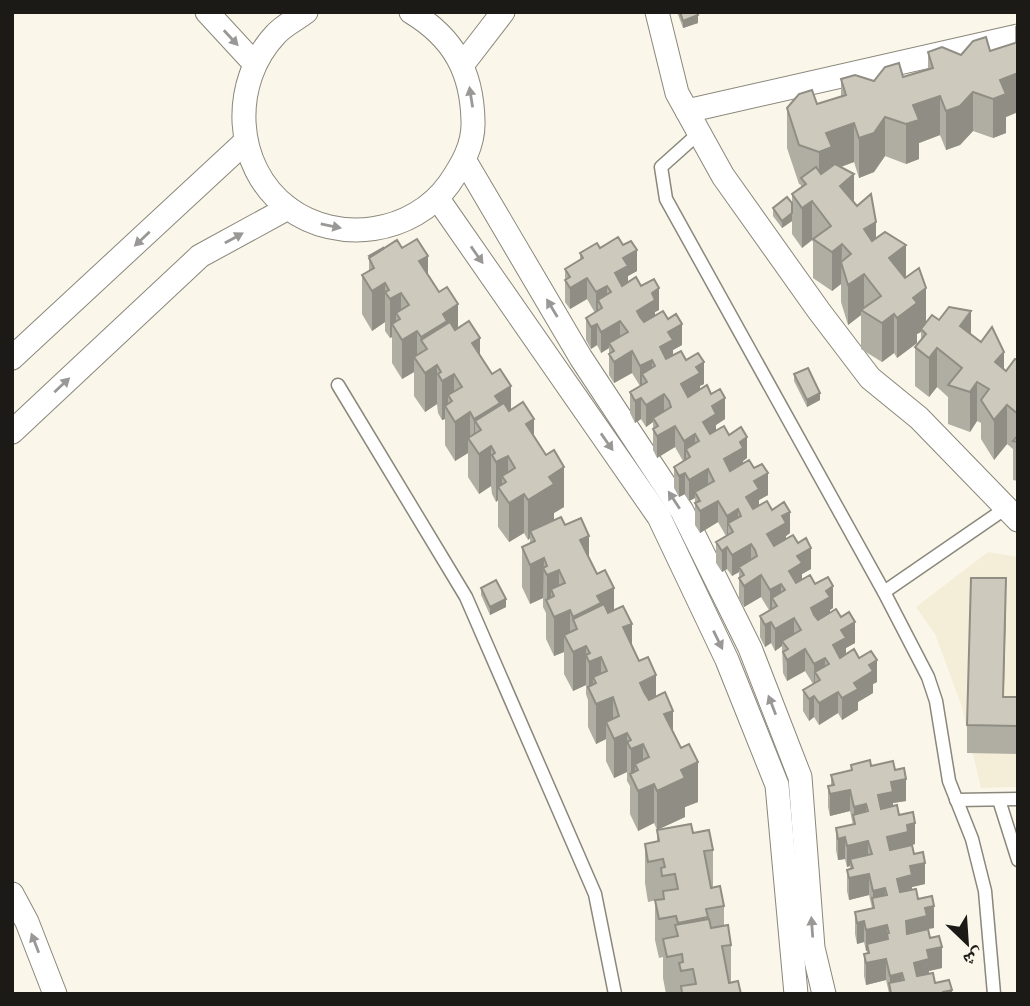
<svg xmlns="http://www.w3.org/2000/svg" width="1030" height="1006" viewBox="0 0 1030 1006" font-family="'Varela Round','Noto Naskh Arabic',sans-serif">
  <rect width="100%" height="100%" fill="#faf6e9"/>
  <path fill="#f4eed9" d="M 988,552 L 1018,557 L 1018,787 L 981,788 L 961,704 L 935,634 L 916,607 Z"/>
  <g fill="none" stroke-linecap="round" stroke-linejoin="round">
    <g stroke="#8a877b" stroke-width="15">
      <g id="service">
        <path d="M 699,133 L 661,167 L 666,199 L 884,592 L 928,677 L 936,701 L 949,781 L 972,839 L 985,891 L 994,994"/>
        <path d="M 338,385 L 466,597 L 595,894 L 615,994"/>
        <path d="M 884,592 L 1006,508"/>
        <path d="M 956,800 L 1018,799"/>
        <path d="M 999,800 L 1018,860"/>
      </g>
    </g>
    <g stroke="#8a877b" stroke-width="25">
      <g id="minor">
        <path d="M 207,12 L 255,64"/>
        <path d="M 306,12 C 297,19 284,25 276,34 C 230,82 233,167 288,208 C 338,245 413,234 449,184 C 462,165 474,145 473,121 C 472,72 454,38 411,12"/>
        <path d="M 657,12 L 677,93 L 723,176 L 819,311 L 870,378 L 919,418 L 1018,520"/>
        <path d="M 463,64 L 503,12"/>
        <path d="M 687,111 L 1018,36"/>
        <path d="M 465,161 L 581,358 L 682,511 L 750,648 L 800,777 L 813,948 L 824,994"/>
        <path d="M 438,199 L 659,517 L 727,660 L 777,785 L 796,994"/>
        <path d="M 12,358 L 245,142"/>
        <path d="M 12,432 L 200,256 L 288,208"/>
        <path d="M 12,894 L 27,922 L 55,994"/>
      </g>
    </g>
    <use href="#service" stroke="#fff" stroke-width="12"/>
    <use href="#minor" stroke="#fff" stroke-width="23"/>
  </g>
  <g fill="#b0aea3">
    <path d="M 677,12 L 697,12 L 698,23 L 683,28 Z"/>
    <path d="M 1018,25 L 1018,112 L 1006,117 L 1006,133 L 993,138 L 973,131 L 960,145 L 946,150 L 940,135 L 919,143 L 919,159 L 906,164 L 885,156 L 874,172 L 859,178 L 854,162 L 841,167 L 854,203 L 876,238 L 906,278 L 926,323 L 939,320 L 971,334 L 1006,371 L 1018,360 L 1018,481 L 1013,480 L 1013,449 L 1007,444 L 994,460 L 981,439 L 981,423 L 977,421 L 970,432 L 948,424 L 948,397 L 937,387 L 929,397 L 915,386 L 915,347 L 921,341 L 921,332 L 917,334 L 917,343 L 897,358 L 894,353 L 882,362 L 861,349 L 861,315 L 848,325 L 841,302 L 841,284 L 832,291 L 813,278 L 813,242 L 812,240 L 802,248 L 792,234 L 792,221 L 782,228 L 773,216 L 773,208 L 792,203 L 792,194 L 801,187 L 801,185 L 799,184 L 787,148 L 787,108 L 817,104 L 841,96 L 841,79 L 874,81 L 903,77 L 928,69 L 928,52 L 961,55 L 990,51 L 1015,43 L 1015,26 Z"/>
    <path d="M 402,248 L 428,274 L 458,328 L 480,356 L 511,410 L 534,437 L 564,507 L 554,513 L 554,520 L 565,525 L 589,559 L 673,733 L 698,802 L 685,807 L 685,817 L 657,830 L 654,823 L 638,831 L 630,814 L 630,786 L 627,781 L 627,772 L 614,778 L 606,761 L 606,739 L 596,744 L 588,727 L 588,700 L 586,694 L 586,685 L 573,691 L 564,674 L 564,652 L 554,656 L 546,639 L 546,613 L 543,607 L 543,598 L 530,604 L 522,587 L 522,547 L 530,544 L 530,538 L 528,540 L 524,533 L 509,542 L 498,527 L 498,500 L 496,502 L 492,494 L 491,486 L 479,494 L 468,477 L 468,453 L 455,461 L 445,445 L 445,419 L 442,420 L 438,413 L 437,404 L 425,412 L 414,396 L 414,372 L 402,379 L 392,363 L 392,337 L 390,338 L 385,331 L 385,322 L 372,331 L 362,314 L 362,275 L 369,271 L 369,256 L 383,249 Z"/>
    <path d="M 600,248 L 637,271 L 628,276 L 628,282 L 641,286 L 659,310 L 655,312 L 655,315 L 682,345 L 673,350 L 673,356 L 686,360 L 704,384 L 700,386 L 700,389 L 725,419 L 716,425 L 716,431 L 729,435 L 747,458 L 743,461 L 743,464 L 768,495 L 759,500 L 759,505 L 772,510 L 790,533 L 786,536 L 786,539 L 811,569 L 802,574 L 802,580 L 815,584 L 833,608 L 830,610 L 830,613 L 855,643 L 846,648 L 846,654 L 859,658 L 877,682 L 873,684 L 873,693 L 858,702 L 858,710 L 842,720 L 838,713 L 819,725 L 814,717 L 809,721 L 803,711 L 803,690 L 813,684 L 805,671 L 787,681 L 783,673 L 782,646 L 775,651 L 771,643 L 765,647 L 760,637 L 760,616 L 769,610 L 761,597 L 744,607 L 739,599 L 739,572 L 732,576 L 727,569 L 722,572 L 716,563 L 716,542 L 726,536 L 718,522 L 700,533 L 695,525 L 695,498 L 689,501 L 685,494 L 679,497 L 674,488 L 674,467 L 683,461 L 675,447 L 657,458 L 653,450 L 653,422 L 646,427 L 641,419 L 635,423 L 630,413 L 630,392 L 640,386 L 632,373 L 614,383 L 609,375 L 609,348 L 601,353 L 597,345 L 591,349 L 586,340 L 586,318 L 595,313 L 587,299 L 570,309 L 565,302 L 565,269 L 580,260 L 580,253 Z"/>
    <path d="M 794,374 L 820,400 L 807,407 L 794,381 Z"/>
    <path d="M 481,588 L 506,607 L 490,615 L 481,595 Z"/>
    <path d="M 1006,606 L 1003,697 L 1018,697 L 1018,754 L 967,753 L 967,725 Z"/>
    <path d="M 851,765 L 871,766 L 895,770 L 906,801 L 893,803 L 893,806 L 915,844 L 912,845 L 914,854 L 925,884 L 912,887 L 912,890 L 934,928 L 928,929 L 930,938 L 942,968 L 929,971 L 929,974 L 935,983 L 952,994 L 889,993 L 886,980 L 866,985 L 864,976 L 864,954 L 867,954 L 867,951 L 866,951 L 864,942 L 857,944 L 855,934 L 855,912 L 872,908 L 869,895 L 849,900 L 847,891 L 847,870 L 850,869 L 850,866 L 847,867 L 845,859 L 838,860 L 836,850 L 836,828 L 853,825 L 850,811 L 830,816 L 828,807 L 828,786 L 831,785 L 831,775 L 851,771 Z"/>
    <path d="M 657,830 L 693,833 L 713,850 L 713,887 L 724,906 L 724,925 L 731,945 L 731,982 L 741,994 L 666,994 L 663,978 L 663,957 L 659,958 L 655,940 L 655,900 L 661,899 L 648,902 L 645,883 L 645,844 L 657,841 Z"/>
  </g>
  <g fill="#908d84">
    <path d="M 698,15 L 698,23 L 683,28 L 683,21 Z"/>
    <path d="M 1018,73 L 1018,112 L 1006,117 L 1006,133 L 993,138 L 993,99 L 1000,80 Z"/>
    <path d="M 973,92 L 973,131 L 960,145 L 946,150 L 946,111 Z"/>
    <path d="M 940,96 L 940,135 L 919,143 L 919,159 L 906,164 L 906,124 L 913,105 Z"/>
    <path d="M 885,117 L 885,156 L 874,172 L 859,178 L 859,138 Z"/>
    <path d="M 854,123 L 854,162 L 832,170 L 819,191 L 819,152 L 826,133 Z"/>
    <path d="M 854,174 L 854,213 L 840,186 Z"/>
    <path d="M 812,201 L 812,240 L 802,248 L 802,208 Z"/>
    <path d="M 792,213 L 792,221 L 782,228 L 782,221 Z"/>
    <path d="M 876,222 L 876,261 L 864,229 Z"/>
    <path d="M 842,244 L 841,284 L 832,291 L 832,252 Z"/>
    <path d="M 906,245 L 906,285 L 889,258 Z"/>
    <path d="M 637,250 L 637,271 L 628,276 L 628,287 L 615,295 L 615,273 L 623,258 Z"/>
    <path d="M 428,256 L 428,295 L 419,261 Z"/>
    <path d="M 864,274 L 864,312 L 861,310 L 861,315 L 848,325 L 848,285 Z"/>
    <path d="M 587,278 L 587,299 L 570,309 L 570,288 Z"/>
    <path d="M 385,283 L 385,322 L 372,331 L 372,291 Z"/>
    <path d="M 607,286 L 607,308 L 602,308 L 598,300 L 598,313 L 596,314 L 596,292 Z"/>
    <path d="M 659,288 L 659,310 L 655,312 L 655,321 L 637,332 L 637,311 L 652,293 Z"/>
    <path d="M 926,288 L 926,328 L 921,329 L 921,332 L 917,334 L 917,343 L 897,358 L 897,318 L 913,298 Z"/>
    <path d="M 401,293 L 401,332 L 400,319 L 396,313 L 396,330 L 392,324 L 392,337 L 390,338 L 390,299 Z"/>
    <path d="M 458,304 L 458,344 L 447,360 L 437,367 L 437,404 L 425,412 L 425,373 L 427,349 L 421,341 L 421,337 L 443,314 Z"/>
    <path d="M 971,311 L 971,351 L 960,326 Z"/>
    <path d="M 894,314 L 894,353 L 882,362 L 882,323 Z"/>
    <path d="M 620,321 L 620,342 L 609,343 L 609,348 L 601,353 L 601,332 Z"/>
    <path d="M 597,324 L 597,345 L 591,349 L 591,327 Z"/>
    <path d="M 682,324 L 682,345 L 673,350 L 673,361 L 660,369 L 660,347 L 668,332 Z"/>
    <path d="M 417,331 L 417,362 L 414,357 L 414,372 L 402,379 L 402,340 Z"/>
    <path d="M 480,338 L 480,377 L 472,343 Z"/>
    <path d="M 937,348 L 937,387 L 929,397 L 929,358 Z"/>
    <path d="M 632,351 L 632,373 L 614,383 L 614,362 Z"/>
    <path d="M 1004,352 L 1004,391 L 995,362 Z"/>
    <path d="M 652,360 L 652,381 L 647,382 L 642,374 L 642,387 L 640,388 L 640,366 Z"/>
    <path d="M 704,362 L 704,384 L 700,386 L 700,395 L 681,406 L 681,384 L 696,367 Z"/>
    <path d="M 454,374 L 454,414 L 452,401 L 448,395 L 448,412 L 445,406 L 445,419 L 442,420 L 442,381 Z"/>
    <path d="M 977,382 L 977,421 L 970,432 L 970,392 Z"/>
    <path d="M 511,386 L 511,425 L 500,442 L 491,448 L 491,486 L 479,494 L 479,454 L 481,430 L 475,421 L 475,449 L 474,447 L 474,419 L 495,396 Z"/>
    <path d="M 820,393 L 820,400 L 807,407 L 807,400 Z"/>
    <path d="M 664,394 L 664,416 L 653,418 L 653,422 L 646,427 L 646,405 Z"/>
    <path d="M 641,398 L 641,419 L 635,423 L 635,401 Z"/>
    <path d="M 725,398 L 725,419 L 716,425 L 716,435 L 703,443 L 703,422 L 712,406 Z"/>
    <path d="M 1007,405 L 1007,444 L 994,460 L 994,420 Z"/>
    <path d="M 470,412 L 470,440 L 468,438 L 468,453 L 455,461 L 455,422 Z"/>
    <path d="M 534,419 L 534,458 L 526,424 Z"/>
    <path d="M 675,426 L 675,447 L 657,458 L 657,436 Z"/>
    <path d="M 695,434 L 695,456 L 690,457 L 686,449 L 686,462 L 684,463 L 684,441 Z"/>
    <path d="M 747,437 L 747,458 L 743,461 L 743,469 L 724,481 L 724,459 L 740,442 Z"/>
    <path d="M 508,456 L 508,495 L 506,482 L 502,476 L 502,493 L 498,487 L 498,500 L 496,502 L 496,462 Z"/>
    <path d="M 564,467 L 564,507 L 554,513 L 554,523 L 530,531 L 530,538 L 528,540 L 528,500 L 549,477 Z"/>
    <path d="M 708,469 L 708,490 L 695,492 L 695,498 L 689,501 L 689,480 Z"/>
    <path d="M 685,473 L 685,494 L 679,497 L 679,476 Z"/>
    <path d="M 768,473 L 768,495 L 759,500 L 759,511 L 746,518 L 746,497 L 754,481 Z"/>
    <path d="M 524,494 L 524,533 L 509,542 L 509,503 Z"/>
    <path d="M 718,501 L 718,522 L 700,533 L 700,511 Z"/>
    <path d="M 738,509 L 738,531 L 733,532 L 728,523 L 728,536 L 727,537 L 727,516 Z"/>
    <path d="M 790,512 L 790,533 L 786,536 L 786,544 L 767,555 L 767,534 L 782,516 Z"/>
    <path d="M 589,536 L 589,576 L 580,540 Z"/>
    <path d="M 751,544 L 751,565 L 739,567 L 739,572 L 732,576 L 732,555 Z"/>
    <path d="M 727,547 L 727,569 L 722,572 L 722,551 Z"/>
    <path d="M 811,548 L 811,569 L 802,574 L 802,585 L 789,593 L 789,571 L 797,556 Z"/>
    <path d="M 544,558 L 543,598 L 530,604 L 530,565 Z"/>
    <path d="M 559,570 L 559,609 L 551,589 L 551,611 L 547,602 L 547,575 Z"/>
    <path d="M 761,575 L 761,597 L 744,607 L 744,586 Z"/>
    <path d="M 1006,578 L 1006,606 L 1003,725 L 1003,697 Z"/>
    <path d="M 781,584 L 781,605 L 777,606 L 772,598 L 772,611 L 770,612 L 770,590 Z"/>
    <path d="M 833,586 L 833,608 L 830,610 L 830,619 L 811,630 L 811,608 L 826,591 Z"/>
    <path d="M 614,588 L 614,627 L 586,646 L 586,685 L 573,691 L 573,652 L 577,629 L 573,620 L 573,617 L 597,596 Z"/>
    <path d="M 506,599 L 506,607 L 490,615 L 490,607 Z"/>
    <path d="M 570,610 L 570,647 L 564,635 L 564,652 L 554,656 L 554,617 Z"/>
    <path d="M 794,618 L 794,639 L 782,641 L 782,646 L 775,651 L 775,629 Z"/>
    <path d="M 771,622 L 771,643 L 765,647 L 765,625 Z"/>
    <path d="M 855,622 L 855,643 L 846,648 L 846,659 L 833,667 L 833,645 L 841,630 Z"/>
    <path d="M 632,624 L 632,663 L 623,627 Z"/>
    <path d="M 805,649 L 805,671 L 787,681 L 787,660 Z"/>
    <path d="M 601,657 L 601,696 L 593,677 L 593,698 L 589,689 L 589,662 Z"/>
    <path d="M 825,658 L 825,679 L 820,680 L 815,672 L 815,685 L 814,686 L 814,664 Z"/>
    <path d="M 877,660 L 877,682 L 873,684 L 873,693 L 858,702 L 858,710 L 842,720 L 842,698 L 869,665 Z"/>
    <path d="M 656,675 L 656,715 L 640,683 Z"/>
    <path d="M 838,692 L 838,713 L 819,725 L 819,703 Z"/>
    <path d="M 814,696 L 814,717 L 809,721 L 809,699 Z"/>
    <path d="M 613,697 L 613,736 L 606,722 L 606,739 L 596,744 L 596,704 Z"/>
    <path d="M 673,711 L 673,750 L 664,714 Z"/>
    <path d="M 627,733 L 627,772 L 614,778 L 614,739 Z"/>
    <path d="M 643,744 L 643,783 L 635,764 L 635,785 L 631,776 L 631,749 Z"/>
    <path d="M 698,762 L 698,802 L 685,807 L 685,817 L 657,830 L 657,791 L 681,770 Z"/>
    <path d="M 906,779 L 906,801 L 893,803 L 893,813 L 878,816 L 878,795 L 891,782 Z"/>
    <path d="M 654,784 L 654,823 L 638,831 L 638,791 Z"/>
    <path d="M 850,790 L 850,811 L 830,816 L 830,794 Z"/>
    <path d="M 866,804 L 866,826 L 854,818 L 854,807 Z"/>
    <path d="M 915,823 L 915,844 L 908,846 L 887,858 L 887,837 L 907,825 Z"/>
    <path d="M 845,837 L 845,859 L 838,860 L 838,839 Z"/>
    <path d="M 868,841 L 868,862 L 850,859 L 850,866 L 847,867 L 847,846 Z"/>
    <path d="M 925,863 L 925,884 L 912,887 L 912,897 L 897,900 L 897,879 L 910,866 Z"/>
    <path d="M 869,874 L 869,895 L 849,900 L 849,878 Z"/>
    <path d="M 885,888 L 885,910 L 873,902 L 873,891 Z"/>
    <path d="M 934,906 L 934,928 L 927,929 L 906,942 L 906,921 L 925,908 Z"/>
    <path d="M 864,921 L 864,942 L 857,944 L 857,923 Z"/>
    <path d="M 887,925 L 887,946 L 867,944 L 867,951 L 866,951 L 866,930 Z"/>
    <path d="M 942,947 L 942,968 L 929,971 L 929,981 L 914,984 L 914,963 L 927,950 Z"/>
    <path d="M 886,959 L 886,980 L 866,985 L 866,963 Z"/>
    <path d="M 902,973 L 902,994 L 890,986 L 890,976 Z"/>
    <path d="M 952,990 L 952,994 L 943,994 L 943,992 Z"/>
  </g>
  <g fill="#cdcabd" stroke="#908d84" stroke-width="2">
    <path d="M 680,12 L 697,12 L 698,15 L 683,21 Z"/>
    <path d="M 986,37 L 990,51 L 1018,42 L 1018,73 L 1000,80 L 1006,94 L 993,99 L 973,92 L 960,106 L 946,111 L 940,96 L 913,105 L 919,120 L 906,124 L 885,117 L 874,133 L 859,138 L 854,123 L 826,133 L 832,147 L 819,152 L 799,145 L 787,108 L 799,94 L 812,90 L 817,104 L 846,95 L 841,79 L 855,75 L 874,81 L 885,67 L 899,63 L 903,77 L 933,68 L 928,52 L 942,47 L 961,55 L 973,41 Z"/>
    <path d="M 835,164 L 854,174 L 840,186 L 857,206 L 871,194 L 876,222 L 864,229 L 872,241 L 885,232 L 906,245 L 889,258 L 905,278 L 919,268 L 926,288 L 913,298 L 917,303 L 897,318 L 894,314 L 882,323 L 861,310 L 881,296 L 864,274 L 848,285 L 841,262 L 851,254 L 842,244 L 832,252 L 813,239 L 831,226 L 812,201 L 802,208 L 792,194 L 806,184 L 801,178 L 816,167 L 821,174 Z"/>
    <path d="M 787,197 L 792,203 L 792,213 L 782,221 L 773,208 Z"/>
    <path d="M 618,237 L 623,245 L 631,241 L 637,250 L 623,258 L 628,266 L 615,273 L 622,286 L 636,277 L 641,286 L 654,279 L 659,288 L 652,293 L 655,300 L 637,311 L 640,317 L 644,322 L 663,311 L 668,319 L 676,314 L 682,324 L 668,332 L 673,340 L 660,347 L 666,359 L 681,351 L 686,360 L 698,353 L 704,362 L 696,367 L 700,373 L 681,384 L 688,397 L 707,385 L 711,394 L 720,389 L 725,398 L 712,406 L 716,414 L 703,422 L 710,434 L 724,426 L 729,435 L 741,427 L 747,437 L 740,442 L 743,448 L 724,459 L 730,471 L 749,460 L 754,468 L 762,464 L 768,473 L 754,481 L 759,489 L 746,497 L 753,509 L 767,501 L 772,510 L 784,502 L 790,512 L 782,516 L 786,523 L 767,534 L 774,546 L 793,535 L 798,543 L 806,538 L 811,548 L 797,556 L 802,563 L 789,571 L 796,583 L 810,575 L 815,584 L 828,577 L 833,586 L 826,591 L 830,597 L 811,608 L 814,615 L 818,620 L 836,609 L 841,617 L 849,612 L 855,622 L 841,630 L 846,638 L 833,645 L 840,658 L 854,649 L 859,658 L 871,651 L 877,660 L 869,665 L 873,671 L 854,683 L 858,689 L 842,698 L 838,692 L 819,703 L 814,696 L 809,699 L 803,690 L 820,680 L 815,672 L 829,664 L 825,658 L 814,664 L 805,649 L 787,660 L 783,652 L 788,649 L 782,641 L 801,630 L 794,618 L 775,629 L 771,622 L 765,625 L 760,616 L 777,606 L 772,598 L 785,590 L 781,584 L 770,590 L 761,575 L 744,586 L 739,578 L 744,575 L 739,567 L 757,556 L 755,550 L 751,544 L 732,555 L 727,547 L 722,551 L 716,542 L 733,532 L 728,523 L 741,516 L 738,509 L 727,516 L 718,501 L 700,511 L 695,503 L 700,501 L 695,492 L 714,481 L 708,469 L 689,480 L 685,473 L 679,476 L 674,467 L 690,457 L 686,449 L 699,441 L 695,434 L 684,441 L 675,426 L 657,436 L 653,429 L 658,426 L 653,418 L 671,407 L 669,401 L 664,394 L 646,405 L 641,398 L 635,401 L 630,392 L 647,382 L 642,374 L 655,366 L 652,360 L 640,366 L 632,351 L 614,362 L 609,354 L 614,351 L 609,343 L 628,332 L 620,321 L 601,332 L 597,324 L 591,327 L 586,318 L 602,308 L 598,300 L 611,292 L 607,286 L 596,292 L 587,278 L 570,288 L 565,280 L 570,277 L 565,269 L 583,258 L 580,253 L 597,243 L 600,248 Z"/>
    <path d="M 417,239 L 428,256 L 419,261 L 439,292 L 447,287 L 458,304 L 443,314 L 447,321 L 421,337 L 417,331 L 402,340 L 392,324 L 400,319 L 396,313 L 409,305 L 401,293 L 390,299 L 385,292 L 389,290 L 385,283 L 372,291 L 362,275 L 374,268 L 369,258 L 397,240 L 402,248 Z"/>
    <path d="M 383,248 L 383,249 L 370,257 L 369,256 Z"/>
    <path d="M 949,307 L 971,311 L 960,326 L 981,342 L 992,327 L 1004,352 L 995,362 L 1006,371 L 1015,359 L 1018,360 L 1018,414 L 1007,405 L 994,420 L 981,400 L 989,389 L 977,382 L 970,392 L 948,385 L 962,368 L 937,348 L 929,358 L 915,347 L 926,334 L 921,329 L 932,315 L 939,320 Z"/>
    <path d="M 469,321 L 480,338 L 472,343 L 492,374 L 500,369 L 511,386 L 495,396 L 500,403 L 474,419 L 470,412 L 455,422 L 445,406 L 452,401 L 448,395 L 462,387 L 454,374 L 442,381 L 438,374 L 441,372 L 437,365 L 425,373 L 414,357 L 427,349 L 421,340 L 450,322 L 455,330 Z"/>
    <path d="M 808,368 L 820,393 L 807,400 L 794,374 Z"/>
    <path d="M 523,402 L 534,419 L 526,424 L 546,455 L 554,450 L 564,467 L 549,477 L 554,484 L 528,500 L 524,494 L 509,503 L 498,487 L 506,482 L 502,476 L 515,468 L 508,456 L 496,462 L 492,455 L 495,453 L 491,446 L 479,454 L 468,438 L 481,430 L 475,421 L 504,403 L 509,411 Z"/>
    <path d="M 1018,435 L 1018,442 L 1013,441 Z"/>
    <path d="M 561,517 L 565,525 L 581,518 L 589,536 L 580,540 L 597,574 L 605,570 L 614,588 L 597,596 L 601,603 L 573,617 L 570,610 L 554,617 L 546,600 L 554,596 L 551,589 L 565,583 L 559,570 L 547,575 L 543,568 L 547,566 L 544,558 L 530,565 L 522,547 L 535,541 L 530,531 Z"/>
    <path d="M 971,578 L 1006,578 L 1003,697 L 1018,697 L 1018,726 L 967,725 Z"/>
    <path d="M 496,580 L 506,599 L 490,607 L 481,588 Z"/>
    <path d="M 604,604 L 608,613 L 623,606 L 632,624 L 623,627 L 639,661 L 648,657 L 656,675 L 640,683 L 644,692 L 649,700 L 665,692 L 673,711 L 664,714 L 681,748 L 689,744 L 698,762 L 681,770 L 685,778 L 657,791 L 654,784 L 638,791 L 630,774 L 638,770 L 635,764 L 649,757 L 643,744 L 631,749 L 627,742 L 631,740 L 627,733 L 614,739 L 606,722 L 619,716 L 613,697 L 596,704 L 588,687 L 596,683 L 593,677 L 607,671 L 601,657 L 589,662 L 586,655 L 590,653 L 586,646 L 573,652 L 564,635 L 577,629 L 573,619 Z"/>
    <path d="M 870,760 L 871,766 L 893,761 L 895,770 L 904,768 L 906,779 L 891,782 L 893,792 L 878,795 L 881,809 L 897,805 L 899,815 L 913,812 L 915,823 L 907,825 L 908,832 L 887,837 L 890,850 L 912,845 L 914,854 L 923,852 L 925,863 L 910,866 L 912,875 L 897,879 L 900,892 L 916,889 L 918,899 L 932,896 L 934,906 L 925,908 L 927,916 L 906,921 L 907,934 L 928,929 L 930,938 L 939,936 L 942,947 L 927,950 L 929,959 L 914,963 L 917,976 L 933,973 L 935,983 L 949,980 L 952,990 L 943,992 L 943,994 L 887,994 L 891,993 L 889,983 L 904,980 L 902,973 L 890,976 L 886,959 L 866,963 L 864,954 L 869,953 L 867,944 L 888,939 L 887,933 L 889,933 L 887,925 L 866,930 L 864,921 L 857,923 L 855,912 L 874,908 L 872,898 L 887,895 L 885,888 L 873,891 L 869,874 L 849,878 L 847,870 L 853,868 L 850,859 L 872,854 L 868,841 L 847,846 L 845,837 L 838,839 L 836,828 L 855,824 L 853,815 L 868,811 L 866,804 L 854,807 L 850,790 L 830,794 L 828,786 L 834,785 L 831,775 L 852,770 L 851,765 Z"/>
    <path d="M 691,824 L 693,833 L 709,830 L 713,850 L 704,851 L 711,888 L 720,886 L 724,906 L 706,909 L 708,917 L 678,923 L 676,916 L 659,919 L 655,900 L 664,899 L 663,891 L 678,889 L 675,874 L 662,876 L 661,868 L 665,867 L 663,859 L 648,862 L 645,844 L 659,841 L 657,830 Z"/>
    <path d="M 709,919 L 711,928 L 728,925 L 731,945 L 722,946 L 729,983 L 738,981 L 741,994 L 680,994 L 682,993 L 681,986 L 696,984 L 693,969 L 681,971 L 679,963 L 683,962 L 682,954 L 667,957 L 663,939 L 678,936 L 675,925 Z"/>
  </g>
  <defs><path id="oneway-solid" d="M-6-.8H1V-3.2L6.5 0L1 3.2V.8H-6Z" transform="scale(1.75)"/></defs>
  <g fill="#999896">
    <use href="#oneway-solid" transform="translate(231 38) rotate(47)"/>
    <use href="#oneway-solid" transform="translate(471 97) rotate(-99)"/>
    <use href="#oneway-solid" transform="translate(331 226) rotate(12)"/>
    <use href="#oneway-solid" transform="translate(234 238) rotate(-29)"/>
    <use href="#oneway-solid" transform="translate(142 239) rotate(137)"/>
    <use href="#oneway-solid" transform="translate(477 255) rotate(55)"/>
    <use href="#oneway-solid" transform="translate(552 308) rotate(-121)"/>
    <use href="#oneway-solid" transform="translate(62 385) rotate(-43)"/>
    <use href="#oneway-solid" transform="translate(607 442) rotate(55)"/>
    <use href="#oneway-solid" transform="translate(674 500) rotate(-123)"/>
    <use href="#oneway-solid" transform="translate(718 640) rotate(64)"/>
    <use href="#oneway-solid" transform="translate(772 705) rotate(-111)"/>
    <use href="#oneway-solid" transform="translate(812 927) rotate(-94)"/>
    <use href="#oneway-solid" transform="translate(35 943) rotate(-111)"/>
  </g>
  <rect width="1030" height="1006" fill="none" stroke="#1c1a16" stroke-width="28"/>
  <g transform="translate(967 943) rotate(155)" stroke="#faf6e9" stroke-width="5" paint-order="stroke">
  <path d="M0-5L12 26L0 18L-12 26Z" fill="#1c1a16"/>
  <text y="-10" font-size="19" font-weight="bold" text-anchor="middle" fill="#1c1a16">ش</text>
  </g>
</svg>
